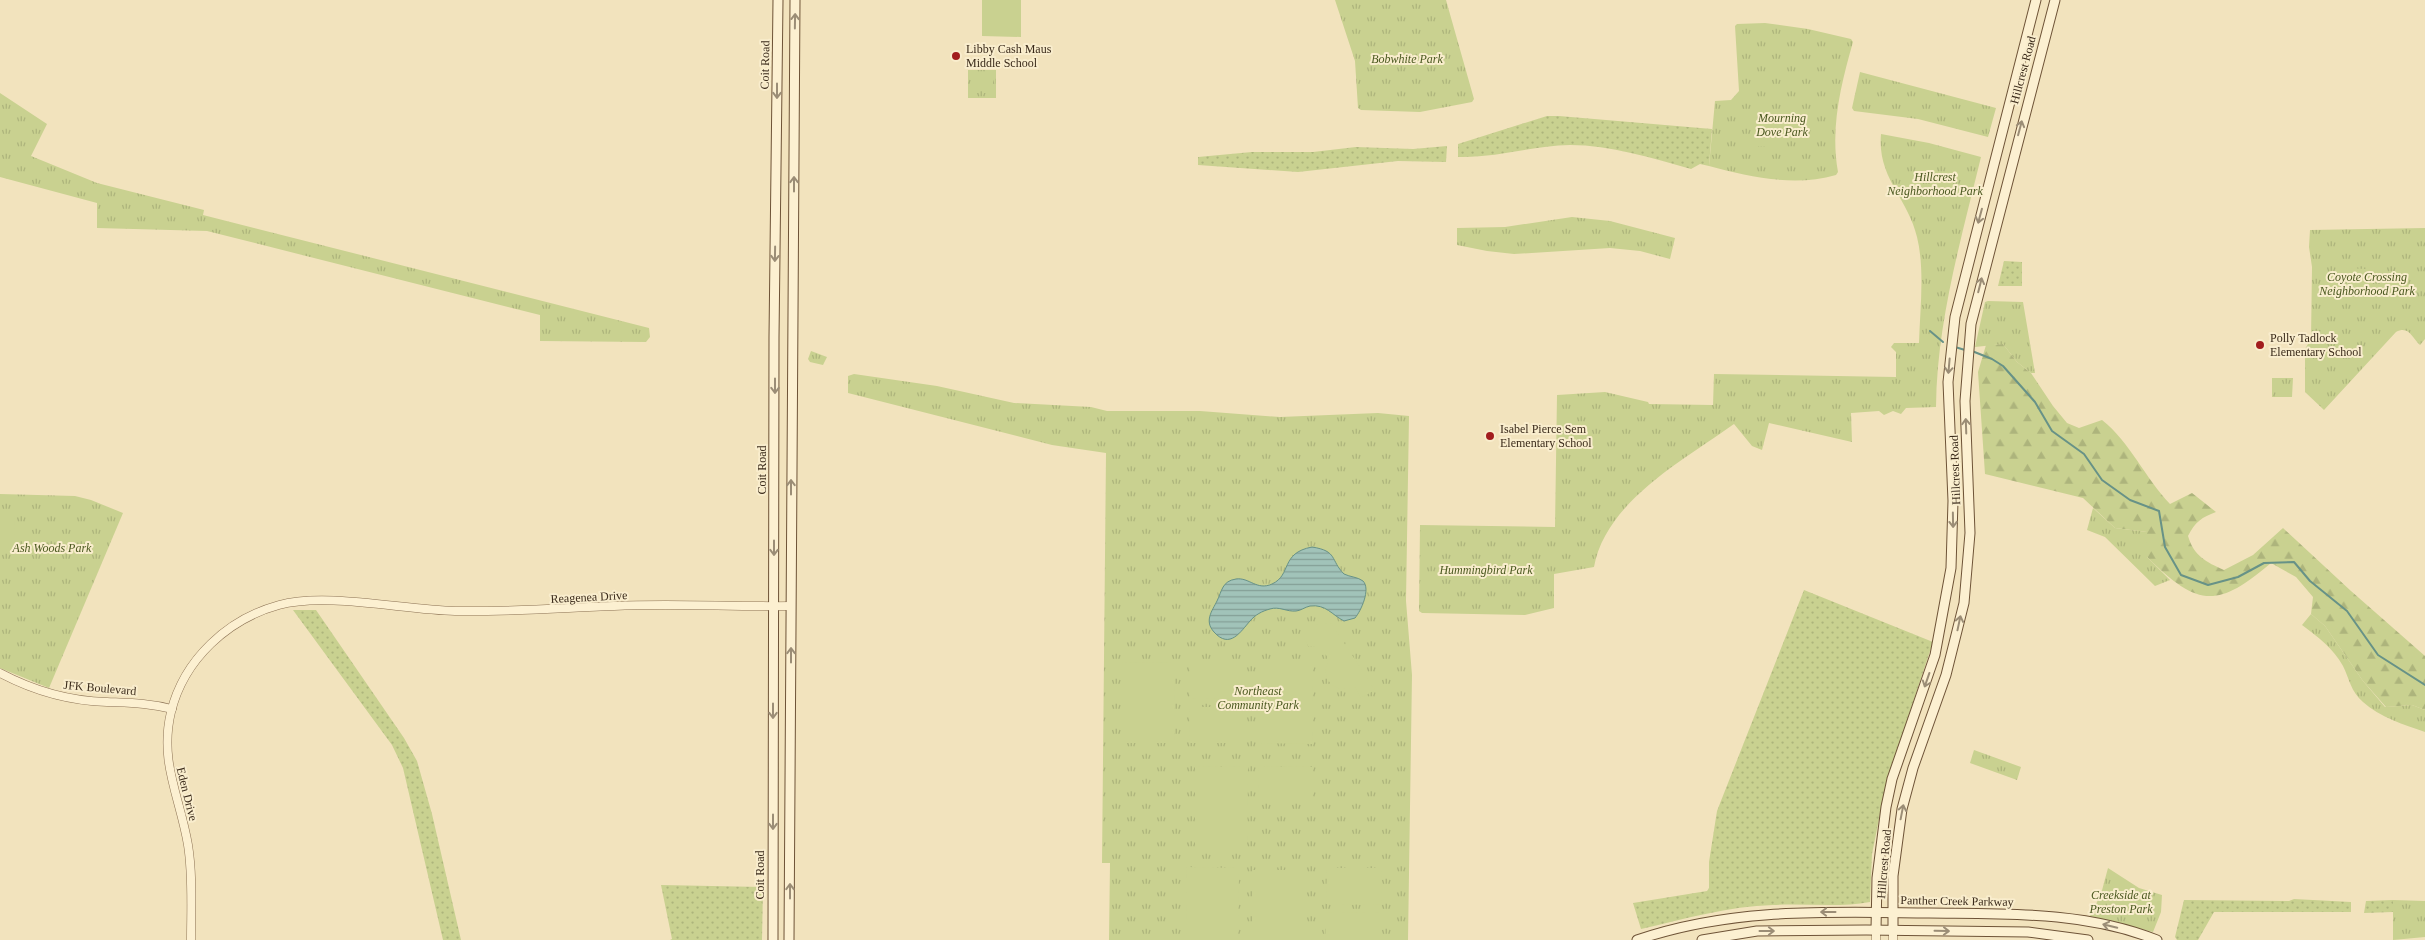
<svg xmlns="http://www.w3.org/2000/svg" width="2425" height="940" viewBox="0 0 2425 940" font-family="'Times New Roman',serif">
  <defs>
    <pattern id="grass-dots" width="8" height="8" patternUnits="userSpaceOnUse" patternTransform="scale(1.25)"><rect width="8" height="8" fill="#c9d190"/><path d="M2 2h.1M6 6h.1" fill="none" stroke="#adb47c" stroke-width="1.8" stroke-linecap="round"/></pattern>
    <pattern id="forest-firs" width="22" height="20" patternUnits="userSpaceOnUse" patternTransform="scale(1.25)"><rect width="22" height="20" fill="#c9d190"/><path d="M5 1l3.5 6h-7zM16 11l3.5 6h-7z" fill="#adb47c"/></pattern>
    <pattern id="park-tufts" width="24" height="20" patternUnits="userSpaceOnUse" patternTransform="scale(1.25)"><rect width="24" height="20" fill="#c9d190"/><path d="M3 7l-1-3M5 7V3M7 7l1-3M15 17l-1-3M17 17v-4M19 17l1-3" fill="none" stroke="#adb47c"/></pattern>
    <pattern id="water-rules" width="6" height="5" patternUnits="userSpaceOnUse" patternTransform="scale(1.25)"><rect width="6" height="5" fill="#a1c3b9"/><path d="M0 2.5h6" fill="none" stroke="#849f96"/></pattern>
  </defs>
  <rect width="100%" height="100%" fill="#f2e3bd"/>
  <g fill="url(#grass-dots)">
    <path d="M 1547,116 L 1559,116 L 1712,129 L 1709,166 L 1700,164 L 1691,169 C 1651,158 1611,145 1570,145 C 1531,146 1497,158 1458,157 L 1458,144 Z"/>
    <path d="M 1447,146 L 1446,162 L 1398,161 L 1298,172 L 1198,165 L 1198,157 L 1252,152 L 1313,152 L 1356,147 L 1413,149 Z"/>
    <path d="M 2004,261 L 2022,262 L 2022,286 L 1998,286 Z"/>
    <path d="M 1804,590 L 1933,642 L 1886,784 L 1872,854 L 1870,902 C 1838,908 1805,903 1773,905 C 1729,906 1684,919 1641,929 L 1633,903 L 1707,891 L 1709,888 L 1709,862 L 1717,811 Z"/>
    <path d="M 316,610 L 404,738 L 417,761 L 432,814 L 461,940 L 443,940 L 403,768 L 392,745 L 293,610 Z"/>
    <path d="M 661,885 L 763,887 L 762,940 L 670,940 L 672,939 Z"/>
    <path d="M 2294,899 L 2351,902 L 2351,912 L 2214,912 L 2198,940 L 2177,940 L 2175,937 L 2184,900 L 2289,901 Z"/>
    <path d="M 2393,900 L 2393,912 L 2364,913 L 2366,901 Z"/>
  </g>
  <path fill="url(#forest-firs)" d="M 2003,344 L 2017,362 L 2031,373 L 2053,406 L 2067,423 L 2079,428 L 2102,420 C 2130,442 2145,478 2170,504 L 2192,493 L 2216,512 C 2202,517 2195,522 2188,536 C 2194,556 2206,562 2224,570 L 2253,555 L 2283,528 L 2351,591 L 2425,656 L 2425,710 L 2412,705 L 2386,707 L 2363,681 L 2325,626 L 2311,614 L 2313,597 L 2296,577 L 2271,563 C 2216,610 2197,606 2147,557 L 2147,532 L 2115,528 L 2083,498 L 1985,474 L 1978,372 L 1986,345 Z"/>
  <g fill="url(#park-tufts)">
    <path d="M 1335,0 L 1446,0 L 1474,99 L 1472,102 L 1420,112 L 1361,110 L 1358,108 L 1355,61 Z"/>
    <path d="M 1765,23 L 1808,29 L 1851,39 L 1853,42 C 1841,84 1830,128 1838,172 L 1836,175 C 1795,187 1749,177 1709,166 L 1715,101 L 1731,100 L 1739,91 L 1735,26 L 1737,24 Z"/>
    <rect x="968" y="70" width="28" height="28"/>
    <path d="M 1860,72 L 1996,108 L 1988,137 L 1918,119 L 1854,111 L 1852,108 Z"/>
    <path d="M 0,93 L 47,124 L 31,156 L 97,183 L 204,210 L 203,215 L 649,328 L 650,337 L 646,342 L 540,341 L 540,315 L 207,231 L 97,228 L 97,203 L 0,177 Z"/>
    <path d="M 1881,134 L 1929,143 L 1981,157 C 1961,240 1937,321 1936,407 L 1906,408 L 1901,414 L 1893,411 L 1884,415 L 1879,411 L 1851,413 L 1852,442 L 1769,423 L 1762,450 L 1752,446 L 1734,424 C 1684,460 1606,501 1594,567 L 1554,574 L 1554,608 L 1525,615 L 1422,613 L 1419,611 L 1420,525 L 1555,527 L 1557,395 L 1605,392 L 1648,402 L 1649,404 L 1713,405 L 1714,374 L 1896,377 L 1896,352 L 1891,347 L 1894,343 L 1919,343 C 1920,309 1925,270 1917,237 C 1908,198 1877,178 1881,134 Z"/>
    <path d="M 1572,217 L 1610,221 L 1675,238 L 1670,259 L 1640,251 L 1610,248 L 1514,254 L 1487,251 L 1457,245 L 1457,228 L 1505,227 Z"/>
    <path d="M 2425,228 L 2425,339 L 2420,345 C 2412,338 2409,325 2396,332 L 2324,410 L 2305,392 L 2305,349 L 2311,339 L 2312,267 L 2309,247 L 2310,230 Z"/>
    <path d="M 1988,301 L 2023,302 L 2035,373 L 2031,373 L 2017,362 L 2003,344 L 1975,347 L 1985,302 Z"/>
    <path d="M 811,351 L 827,357 L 823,365 L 810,362 L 808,359 Z"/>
    <path d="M 854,374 L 937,386 L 1014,403 L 1091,407 L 1107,411 L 1200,411 L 1280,417 L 1378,413 L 1409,416 L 1406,601 L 1412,675 L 1408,940 L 1109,940 L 1110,863 L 1102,863 L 1106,453 L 1052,445 L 848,393 L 848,376 Z"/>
    <path d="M 2272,378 L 2293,378 L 2292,397 L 2272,397 Z"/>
    <path d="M 0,494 L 75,496 L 91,500 L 123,513 L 49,688 L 0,668 Z"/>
    <path d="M 2093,508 L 2115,528 L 2147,532 L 2147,557 L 2170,580 L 2155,586 L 2105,537 L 2087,530 Z"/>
    <path d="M 2311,614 L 2325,626 L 2363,681 L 2385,707 L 2412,705 L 2425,710 L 2425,732 C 2405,725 2379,717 2363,702 C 2351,692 2349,678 2343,666 C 2333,648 2318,637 2302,625 Z"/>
    <path d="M 1974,750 L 2021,767 L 2017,780 L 1970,763 Z"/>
    <path d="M 2108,868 L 2139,888 L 2162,895 L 2161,912 L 2153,932 L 2090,916 L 2101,894 Z"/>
    <path d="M 2393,900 L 2425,901 L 2425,937 L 2393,940 Z"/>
  </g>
  <g fill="#c9d190">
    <path d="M 982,0 L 1021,0 L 1021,37 L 982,36 Z"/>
    <rect x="971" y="74" width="8" height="19"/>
    <rect x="984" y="74" width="9" height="19"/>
    <rect x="1752" y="122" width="14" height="24"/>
    <path d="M 2346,268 L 2366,269 L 2366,280 L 2346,280 Z"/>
    <path d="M 0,514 L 15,514 L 14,536 L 0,536 Z"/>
    <path d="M 1331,623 L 1375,690 L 1361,698 L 1355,687 C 1343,691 1328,689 1326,673 C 1325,668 1328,663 1328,657 L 1317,647 L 1308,646 L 1304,639 L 1305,630 L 1312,625 Z"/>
    <path d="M 1122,662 L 1175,663 L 1174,743 L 1122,743 Z"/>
    <path d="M 1190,663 L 1245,663 L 1245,699 L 1190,698 Z"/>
    <path d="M 1260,663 L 1313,663 L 1312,744 L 1260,743 Z"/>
    <path d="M 1190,707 L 1244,707 L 1244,743 L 1189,743 Z"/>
    <path d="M 1195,766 L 1248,767 L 1247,848 L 1195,848 Z"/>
    <path d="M 1259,766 L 1312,767 L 1312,803 L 1258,803 Z"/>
    <path d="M 1187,867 L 1239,868 L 1238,940 L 1186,940 Z"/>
    <path d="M 1327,868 L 1382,868 L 1381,905 L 1326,904 Z"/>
    <rect x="1253" y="870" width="52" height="70"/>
    <path d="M 1326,912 L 1381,913 L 1381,940 L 1326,940 Z"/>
  </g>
  <path fill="url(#water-rules)" stroke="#679287" d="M 1312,547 C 1338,551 1330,560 1344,574 C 1350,577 1358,577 1363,581 C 1371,589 1361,611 1355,618 L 1344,621 C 1332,615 1326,604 1310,606 C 1305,607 1300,611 1296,611 C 1287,612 1279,606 1270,609 C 1262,611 1255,615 1250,621 C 1241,631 1230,650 1214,632 C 1204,621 1212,611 1217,601 C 1222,591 1222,581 1236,579 C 1249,577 1257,591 1272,584 C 1292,575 1280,553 1312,547 Z"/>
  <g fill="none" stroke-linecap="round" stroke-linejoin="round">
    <g stroke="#679287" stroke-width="2">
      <path d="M 1930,331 L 1943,342"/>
      <path d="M 1955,347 L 1965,350"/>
      <path d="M 1972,351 L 1992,359 L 2003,366 L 2035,402 L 2052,431 L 2084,454 L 2102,480 L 2130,500 L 2159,511 L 2165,547 L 2181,575 L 2208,585 L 2238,577 L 2264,563 L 2294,562 L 2310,581 L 2347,611 L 2378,655 L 2425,685"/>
    </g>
    <g stroke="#8c7254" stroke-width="9">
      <g id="tertiary">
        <path d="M 0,673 C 34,691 69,701 107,702 C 130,703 149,703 172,709"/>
        <path d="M 191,940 C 191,909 193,876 188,845 C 180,797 159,762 171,712 C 184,659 228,619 279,605 C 326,592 404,610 455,611 C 508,612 561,608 614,606 C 673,603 732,607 791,606"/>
        <path d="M 1876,940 L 1876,930"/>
        <path d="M 1893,940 L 1893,930"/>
      </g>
    </g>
    <g stroke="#6e5337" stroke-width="11">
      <g id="secondary">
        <path d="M 1876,930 L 1877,878 L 1886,807 L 1892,779 L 1935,655 L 1951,568 L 1953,501 L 1948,382 L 1955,317 L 2036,0"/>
        <path d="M 1893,930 L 1893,876 L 1902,809 L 1913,768 L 1946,675 L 1964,603 L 1970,533 L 1965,401 L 1971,324 L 2055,0"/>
        <path d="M 773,940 L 774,337 L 778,0"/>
        <path d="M 789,940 L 795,0"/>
        <path d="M 1637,940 C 1732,907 1831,912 1929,913 C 2005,914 2085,911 2157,940"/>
        <path d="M 1702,940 L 1757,931 L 1866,930 L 2028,932 L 2088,940"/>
      </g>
    </g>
    <use href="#tertiary" stroke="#fcf0d1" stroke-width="8"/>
    <use href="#secondary" stroke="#fcf0d1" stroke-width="9"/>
  </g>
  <defs><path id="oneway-shaft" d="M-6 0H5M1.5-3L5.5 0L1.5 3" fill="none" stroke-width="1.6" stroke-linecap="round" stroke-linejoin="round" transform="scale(1.25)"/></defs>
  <g stroke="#9b8d76">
    <use href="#oneway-shaft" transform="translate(795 21) rotate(-89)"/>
    <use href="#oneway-shaft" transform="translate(777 91) rotate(90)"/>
    <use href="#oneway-shaft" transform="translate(2020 128) rotate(-75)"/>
    <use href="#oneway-shaft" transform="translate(794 184) rotate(-90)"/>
    <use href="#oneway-shaft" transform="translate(1980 216) rotate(105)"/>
    <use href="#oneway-shaft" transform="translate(775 254) rotate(91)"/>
    <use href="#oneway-shaft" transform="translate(1980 285) rotate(-76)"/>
    <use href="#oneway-shaft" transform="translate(1949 366) rotate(95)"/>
    <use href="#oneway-shaft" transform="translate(775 386) rotate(90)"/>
    <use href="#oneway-shaft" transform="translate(1966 426) rotate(-92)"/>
    <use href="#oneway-shaft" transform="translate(791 487) rotate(-90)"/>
    <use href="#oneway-shaft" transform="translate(1953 520) rotate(89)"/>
    <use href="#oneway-shaft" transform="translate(774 548) rotate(90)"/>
    <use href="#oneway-shaft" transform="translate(1959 623) rotate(-78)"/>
    <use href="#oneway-shaft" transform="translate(791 655) rotate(-90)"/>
    <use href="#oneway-shaft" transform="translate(1927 680) rotate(109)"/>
    <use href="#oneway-shaft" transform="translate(773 711) rotate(90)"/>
    <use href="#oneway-shaft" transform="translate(1902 812) rotate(-79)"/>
    <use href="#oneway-shaft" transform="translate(773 822) rotate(90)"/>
    <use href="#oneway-shaft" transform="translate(790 891) rotate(-90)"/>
    <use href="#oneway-shaft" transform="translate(1828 912) rotate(-180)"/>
    <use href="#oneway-shaft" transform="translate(2110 926) rotate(-166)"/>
    <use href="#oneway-shaft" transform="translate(1767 931)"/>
    <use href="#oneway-shaft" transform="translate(1942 931) rotate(1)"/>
  </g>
  <g fill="#a21d1e" stroke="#f9edcd" stroke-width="2">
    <circle cx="956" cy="56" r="5"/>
    <circle cx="2260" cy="345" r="5"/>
    <circle cx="1490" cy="436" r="5"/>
  </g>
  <g text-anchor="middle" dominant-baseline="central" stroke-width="4" stroke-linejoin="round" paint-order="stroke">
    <g font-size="12" fill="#3a2a1a" stroke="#f9edcd" text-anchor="start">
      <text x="966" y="49">Libby Cash Maus<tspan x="966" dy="14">Middle School</tspan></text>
      <text x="2270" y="338">Polly Tadlock<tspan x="2270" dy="14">Elementary School</tspan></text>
      <text x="1500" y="429">Isabel Pierce Sem<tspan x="1500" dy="14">Elementary School</tspan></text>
    </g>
    <g font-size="12" font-style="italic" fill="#4a581f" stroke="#f9edcd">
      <text x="1407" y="59">Bobwhite Park</text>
      <text x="1782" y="118">Mourning<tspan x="1782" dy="14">Dove Park</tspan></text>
      <text x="1935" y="177">Hillcrest<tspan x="1935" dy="14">Neighborhood Park</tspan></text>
      <text x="2367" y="277">Coyote Crossing<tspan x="2367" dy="14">Neighborhood Park</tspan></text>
      <text x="52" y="548">Ash Woods Park</text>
      <text x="1486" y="570">Hummingbird Park</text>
      <text x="1258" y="691">Northeast<tspan x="1258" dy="14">Community Park</tspan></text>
      <text x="2121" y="895">Creekside at<tspan x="2121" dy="14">Preston Park</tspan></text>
    </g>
    <g font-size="12" fill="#3a2a1a" stroke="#f9edcd">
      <text transform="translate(765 65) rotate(-89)">Coit Road</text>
      <text transform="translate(2023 70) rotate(-75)">Hillcrest Road</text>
      <text transform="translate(762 470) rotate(-90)">Coit Road</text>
      <text transform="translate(1955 470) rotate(-92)">Hillcrest Road</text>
      <text transform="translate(589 597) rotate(-3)">Reagenea Drive</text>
      <text transform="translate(100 688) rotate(5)">JFK Boulevard</text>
      <text transform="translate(187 794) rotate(76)">Eden Drive</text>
      <text transform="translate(1884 864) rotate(-85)">Hillcrest Road</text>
      <text transform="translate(760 875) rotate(-90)">Coit Road</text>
      <text transform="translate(1957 901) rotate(1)">Panther Creek Parkway</text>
    </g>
  </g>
</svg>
